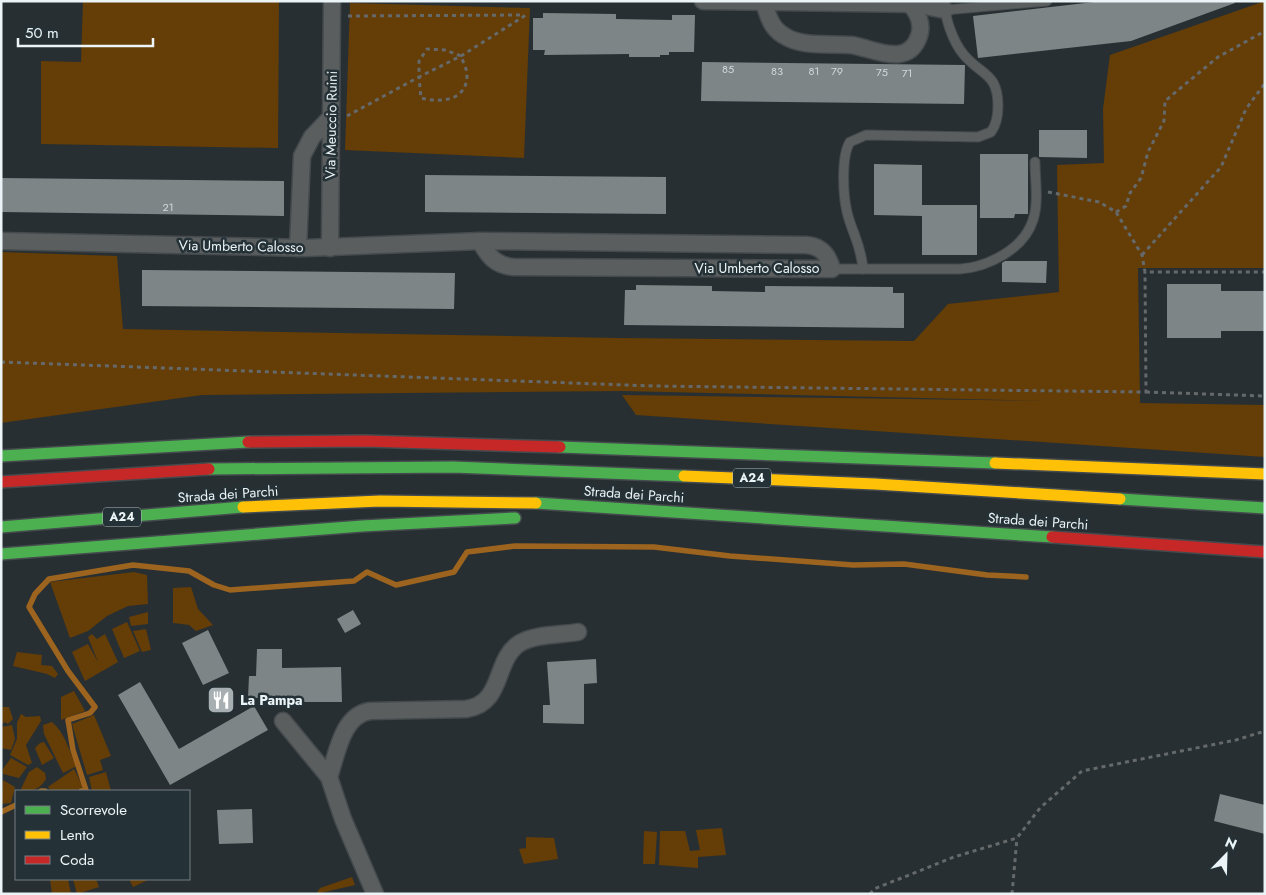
<svg xmlns="http://www.w3.org/2000/svg" width="1266" height="895" viewBox="0 0 1266 895" font-family="Jost,sans-serif">
  <rect width="100%" height="100%" fill="#282f32"/>
  <g fill="#643d07">
    <path d="M 83,1 L 279,1 L 278,148 L 41,144 L 41,61 L 81,62 Z"/>
    <path d="M 1265,1 L 1265,268 L 1138,268 L 1140,403 L 1265,405 L 1265,457 L 636,415 L 622,395 L 1049,401 L 622,391 L 202,395 L 1,423 L 1,252 L 117,256 L 123,329 L 618,338 L 914,341 L 948,304 L 1059,292 L 1057,165 L 1104,163 L 1103,109 L 1110,55 Z"/>
    <path d="M 350,3 L 530,8 L 524,158 L 345,150 Z"/>
    <path d="M 134,572 L 147,575 L 148,604 L 128,606 L 107,616 L 88,631 L 70,638 L 50,582 Z"/>
    <path d="M 191,587 L 198,609 L 213,625 L 196,631 L 189,625 L 173,623 L 173,588 Z"/>
    <path d="M 148,612 L 148,624 L 131,626 L 129,617 Z"/>
    <path d="M 127,622 L 140,651 L 124,658 L 112,629 Z"/>
    <path d="M 146,629 L 151,650 L 142,652 L 133,631 Z"/>
    <path d="M 92,634 L 97,639 L 105,634 L 118,662 L 85,681 L 72,652 L 88,644 L 98,662 L 88,637 Z"/>
    <path d="M 17,652 L 42,655 L 41,665 L 52,666 L 58,674 L 55,678 L 47,674 L 13,666 Z"/>
    <path d="M 74,691 L 85,711 L 61,720 L 61,697 Z"/>
    <path d="M 1,707 L 9,707 L 13,719 L 8,724 L 5,722 L 1,725 Z"/>
    <path d="M 21,714 L 26,717 L 40,716 L 41,721 L 26,745 L 32,763 L 28,765 L 10,755 L 17,739 L 17,723 Z"/>
    <path d="M 94,715 L 111,756 L 100,760 L 103,770 L 87,775 L 72,724 Z"/>
    <path d="M 52,722 C 66,734 68,750 77,766 L 63,773 L 44,734 L 43,725 Z"/>
    <path d="M 12,725 L 15,739 L 11,750 L 1,748 L 1,727 Z"/>
    <path d="M 44,742 L 54,758 L 42,765 L 35,748 L 40,743 Z"/>
    <path d="M 11,758 L 27,767 L 19,778 L 3,774 L 3,769 Z"/>
    <path d="M 37,767 L 45,773 L 46,779 C 39,790 33,791 20,791 L 29,772 Z"/>
    <path d="M 74,769 L 83,787 L 74,791 L 51,791 L 48,787 Z"/>
    <path d="M 106,772 L 111,791 L 92,791 L 89,777 Z"/>
    <path d="M 3,780 L 15,787 L 11,803 L 1,804 Z"/>
    <path d="M 722,828 L 726,855 L 698,857 L 698,868 L 659,865 L 660,831 L 685,831 L 690,851 L 700,850 L 696,830 Z"/>
    <path d="M 644,831 L 657,832 L 655,864 L 643,864 Z"/>
    <path d="M 526,837 L 554,838 L 558,859 L 524,864 L 519,849 L 526,848 Z"/>
    <path d="M 352,877 L 355,885 L 316,894 L 320,888 Z"/>
    <path d="M 50,879 L 68,879 L 71,894 L 52,894 Z"/>
    <path d="M 73,879 L 96,879 L 99,887 L 77,894 Z"/>
    <path d="M 129,879 L 150,879 L 133,887 Z"/>
  </g>
  <g fill="none" stroke-linecap="round" stroke-linejoin="round">
    <g stroke="#9c641e" stroke-width="5.5">
      <path d="M 41,791 L 45,791"/>
      <path d="M 81,791 L 86,790 L 73,750 L 68,720 L 90,713 L 95,707 L 68,671 L 29,607 L 35,594 L 49,579 L 133,565 L 189,571 L 214,585 L 230,590 L 354,581 L 367,572 L 396,585 L 454,572 L 467,552 L 515,546 L 654,547 L 730,556 L 853,565 L 904,564 L 987,575 L 1026,577"/>
      <path d="M 1,812 L 16,805"/>
    </g>
  </g>
  <g fill="#7e8587">
    <path d="M 1103,1 L 1234,1 L 1235,3 L 1131,41 L 978,58 L 973,16 Z"/>
    <path d="M 543,13 L 616,14 L 616,19 L 672,20 L 672,15 L 695,15 L 694,52 L 669,52 L 669,55 L 660,55 L 660,57 L 629,57 L 629,54 L 544,55 L 545,50 L 533,50 L 533,18 L 543,18 Z"/>
    <path d="M 702,62 L 965,65 L 964,104 L 701,101 Z"/>
    <path d="M 1039,130 L 1087,130 L 1087,158 L 1039,157 Z"/>
    <path d="M 980,154 L 1028,154 L 1028,214 L 1015,214 L 1014,218 L 980,218 Z"/>
    <path d="M 874,164 L 922,165 L 922,216 L 874,215 Z"/>
    <path d="M 425,175 L 666,177 L 666,214 L 425,212 Z"/>
    <path d="M 2,178 L 284,181 L 284,216 L 2,212 Z"/>
    <rect x="922" y="205" width="55" height="50"/>
    <path d="M 1005,261 L 1047,261 L 1046,283 L 1002,282 L 1002,263 Z"/>
    <path d="M 142,270 L 455,273 L 454,309 L 142,306 Z"/>
    <path d="M 1167,284 L 1221,284 L 1221,291 L 1265,291 L 1265,331 L 1221,331 L 1221,338 L 1167,338 Z"/>
    <path d="M 636,285 L 712,286 L 712,291 L 765,292 L 765,286 L 893,287 L 893,293 L 904,293 L 904,328 L 624,325 L 625,290 L 636,290 Z"/>
    <path d="M 353,610 L 361,624 L 345,633 L 337,619 Z"/>
    <path d="M 208,630 L 229,673 L 203,685 L 182,643 Z"/>
    <path d="M 257,649 L 282,649 L 282,668 L 341,667 L 342,702 L 291,702 L 291,698 L 248,698 L 249,676 L 256,676 Z"/>
    <path d="M 596,659 L 597,683 L 584,684 L 584,724 L 543,723 L 543,705 L 550,705 L 547,662 Z"/>
    <path d="M 140,682 L 179,749 L 254,706 L 268,730 L 170,785 L 118,695 Z"/>
    <path d="M 1220,794 L 1265,805 L 1265,834 L 1214,821 Z"/>
    <path d="M 252,809 L 253,843 L 219,844 L 217,810 Z"/>
  </g>
  <g fill="none" stroke-linecap="round" stroke-linejoin="round">
    <g stroke="#444a4d" stroke-width="11">
      <g id="lane">
        <path d="M 945,10 L 1047,1"/>
        <path d="M 832,269 L 960,269 C 988,267 1024,249 1033,220 C 1039,202 1035,180 1035,162"/>
        <path d="M 863,269 C 861,244 852,233 847,212 C 843,195 841,156 850,142 L 866,135 L 978,137 L 991,132 C 997,124 998,116 998,106 C 998,73 982,76 964,55 C 953,42 944,17 945,1"/>
      </g>
    </g>
    <g stroke="#444a4d" stroke-width="19">
      <g id="street">
        <path d="M 703,1 L 915,4 L 945,10"/>
        <path d="M 764,3 C 768,15 771,28 783,35 C 802,48 829,43 851,45 C 873,48 908,69 919,36 C 923,25 918,13 910,4"/>
        <path d="M 1,241 L 305,248 L 480,241 L 806,245 C 821,246 828,254 832,269 L 513,267 C 495,265 488,256 480,241"/>
        <path d="M 298,248 L 302,156 L 312,137 L 331,117"/>
        <path d="M 330,248 L 332,1"/>
        <path d="M 283,721 L 329,777 L 343,819 L 375,894"/>
        <path d="M 329,777 C 337,754 342,715 370,711 L 466,709 C 505,703 493,660 520,643 C 536,634 560,635 578,632"/>
      </g>
    </g>
    <g stroke="#444a4d" stroke-width="14">
      <g id="fast">
        <path d="M 560,447 L 995,463"/>
        <path d="M 1,456 L 248,442"/>
        <path d="M 209,469 L 453,467 L 684,476"/>
        <path d="M 1120,499 L 1265,508"/>
        <path d="M 536,503 L 1052,537"/>
        <path d="M 1,527 L 243,507"/>
        <path d="M 1,554 L 362,526 L 515,518"/>
      </g>
    </g>
    <g stroke="#444a4d" stroke-width="14">
      <g id="slow">
        <path d="M 995,463 L 1265,474"/>
        <path d="M 684,476 L 875,484 L 1120,499"/>
        <path d="M 243,507 L 380,501 L 536,503"/>
      </g>
    </g>
    <g stroke="#444a4d" stroke-width="14">
      <g id="jam">
        <path d="M 248,442 L 366,441 L 560,447"/>
        <path d="M 1,482 L 209,469"/>
        <path d="M 1052,537 L 1265,552"/>
      </g>
    </g>
    <g stroke="#66696a" stroke-width="3" stroke-dasharray="4 4" stroke-linecap="butt">
      <path d="M 348,16 L 524,15"/>
      <path d="M 347,116 L 419,77 L 421,98 C 441,103 467,101 467,75 C 467,69 463,62 461,56 L 445,50 L 427,49 L 419,61 L 419,77 L 461,56 L 526,15"/>
      <path d="M 1048,192 L 1099,202 L 1116,212 L 1142,255 L 1145,272 L 1265,272"/>
      <path d="M 1116,212 L 1126,206 L 1130,193 L 1141,178 L 1148,152 L 1164,121 L 1165,101 L 1218,57 L 1265,31"/>
      <path d="M 1142,255 L 1221,167 L 1246,109 L 1265,83"/>
      <path d="M 1,362 L 653,386 L 1146,392 L 1145,272"/>
      <path d="M 1146,392 L 1265,396"/>
      <path d="M 870,894 L 874,889 L 954,857 L 1017,838 L 1040,808 L 1082,771 L 1236,740 L 1265,731"/>
      <path d="M 1012,894 L 1017,838"/>
    </g>
    <use href="#lane" stroke="#5b5e5f" stroke-width="9"/>
    <use href="#street" stroke="#5b5e5f" stroke-width="16"/>
    <use href="#fast" stroke="#4caf50" stroke-width="11"/>
    <use href="#slow" stroke="#ffc107" stroke-width="11"/>
    <use href="#jam" stroke="#c62828" stroke-width="11"/>
  </g>
  <defs>
    <g id="restaurant-square" transform="scale(1.4375)"><rect x="-9" y="-9" width="18" height="18" rx="4" fill="#a7afb2" stroke="#243136"/><path d="M-5-6h1v4h1v-4h1v4h1v-4h1v5L-1.5 .5V6h-2V.5L-5-1ZM5-6V6H3V1.5H1.5Q1.5-4 5-6Z" fill="#fff"/></g>
  </defs>
  <g fill-rule="evenodd">
    <use href="#restaurant-square" x="221" y="700"/>
  </g>
  <g text-anchor="middle" dominant-baseline="central" stroke-width="5" stroke-linejoin="round" paint-order="stroke">
    <g font-size="11" fill="#d0d8db">
      <text x="728" y="69">85</text>
      <text x="777" y="71">83</text>
      <text x="814" y="71">81</text>
      <text x="837" y="71">79</text>
      <text x="882" y="72">75</text>
      <text x="907" y="73">71</text>
      <text x="168" y="207">21</text>
    </g>
    <g fill="#243136" stroke="#afbabd" stroke-width="1">
      <rect x="733" y="468.5" width="38" height="19" rx="4"/>
      <rect x="103" y="507.5" width="38" height="19" rx="4"/>
    </g>
    <g font-size="12" font-weight="bold" fill="#ebf4f7">
      <text x="752" y="478">A24</text>
      <text x="122" y="517">A24</text>
    </g>
    <g font-size="14" fill="#ebf4f7" stroke="#243136">
      <text transform="translate(331 125) rotate(-89)">Via Meuccio Ruini</text>
      <text transform="translate(241 246) rotate(1)">Via Umberto Calosso</text>
      <text x="757" y="268">Via Umberto Calosso</text>
      <text transform="translate(228 494) rotate(-4)">Strada dei Parchi</text>
      <text transform="translate(634 494) rotate(4)">Strada dei Parchi</text>
      <text transform="translate(1038 521) rotate(4)">Strada dei Parchi</text>
    </g>
    <g font-size="14" font-weight="bold" fill="#ebf4f7" stroke="#243136" text-anchor="start">
      <text x="240" y="700">La Pampa</text>
    </g>
  </g>
  <rect width="1266" height="895" fill="none" stroke="#ebf4f7" stroke-width="5"/>
  <rect x="15" y="790" width="175" height="90" fill="#243136" stroke="#747f83"/>
  <rect x="25" y="806" width="25" height="8" fill="#4caf50" stroke="#747f83"/>
  <text x="60" y="815" font-size="15" fill="#ebf4f7">Scorrevole</text>
  <rect x="25" y="831" width="25" height="8" fill="#ffc107" stroke="#747f83"/>
  <text x="60" y="840" font-size="15" fill="#ebf4f7">Lento</text>
  <rect x="25" y="856" width="25" height="8" fill="#c62828" stroke="#747f83"/>
  <text x="60" y="865" font-size="15" fill="#ebf4f7">Coda</text>
  <g transform="translate(1226 855) rotate(23)" stroke="#243136" stroke-width="4" paint-order="stroke">
  <path d="M0-4L9 19L0 12L-9 19Z" fill="#ebf4f7"/>
  <text y="-8" font-size="14" font-weight="bold" text-anchor="middle" fill="#ebf4f7">N</text>
  </g>
  <path d="M18 38v8h135v-8" fill="none" stroke="#ebf4f7" stroke-width="2.5"/>
  <text x="25" y="38" font-size="15" fill="#ebf4f7" stroke="#243136" stroke-width="4" paint-order="stroke">50 m</text>
</svg>
